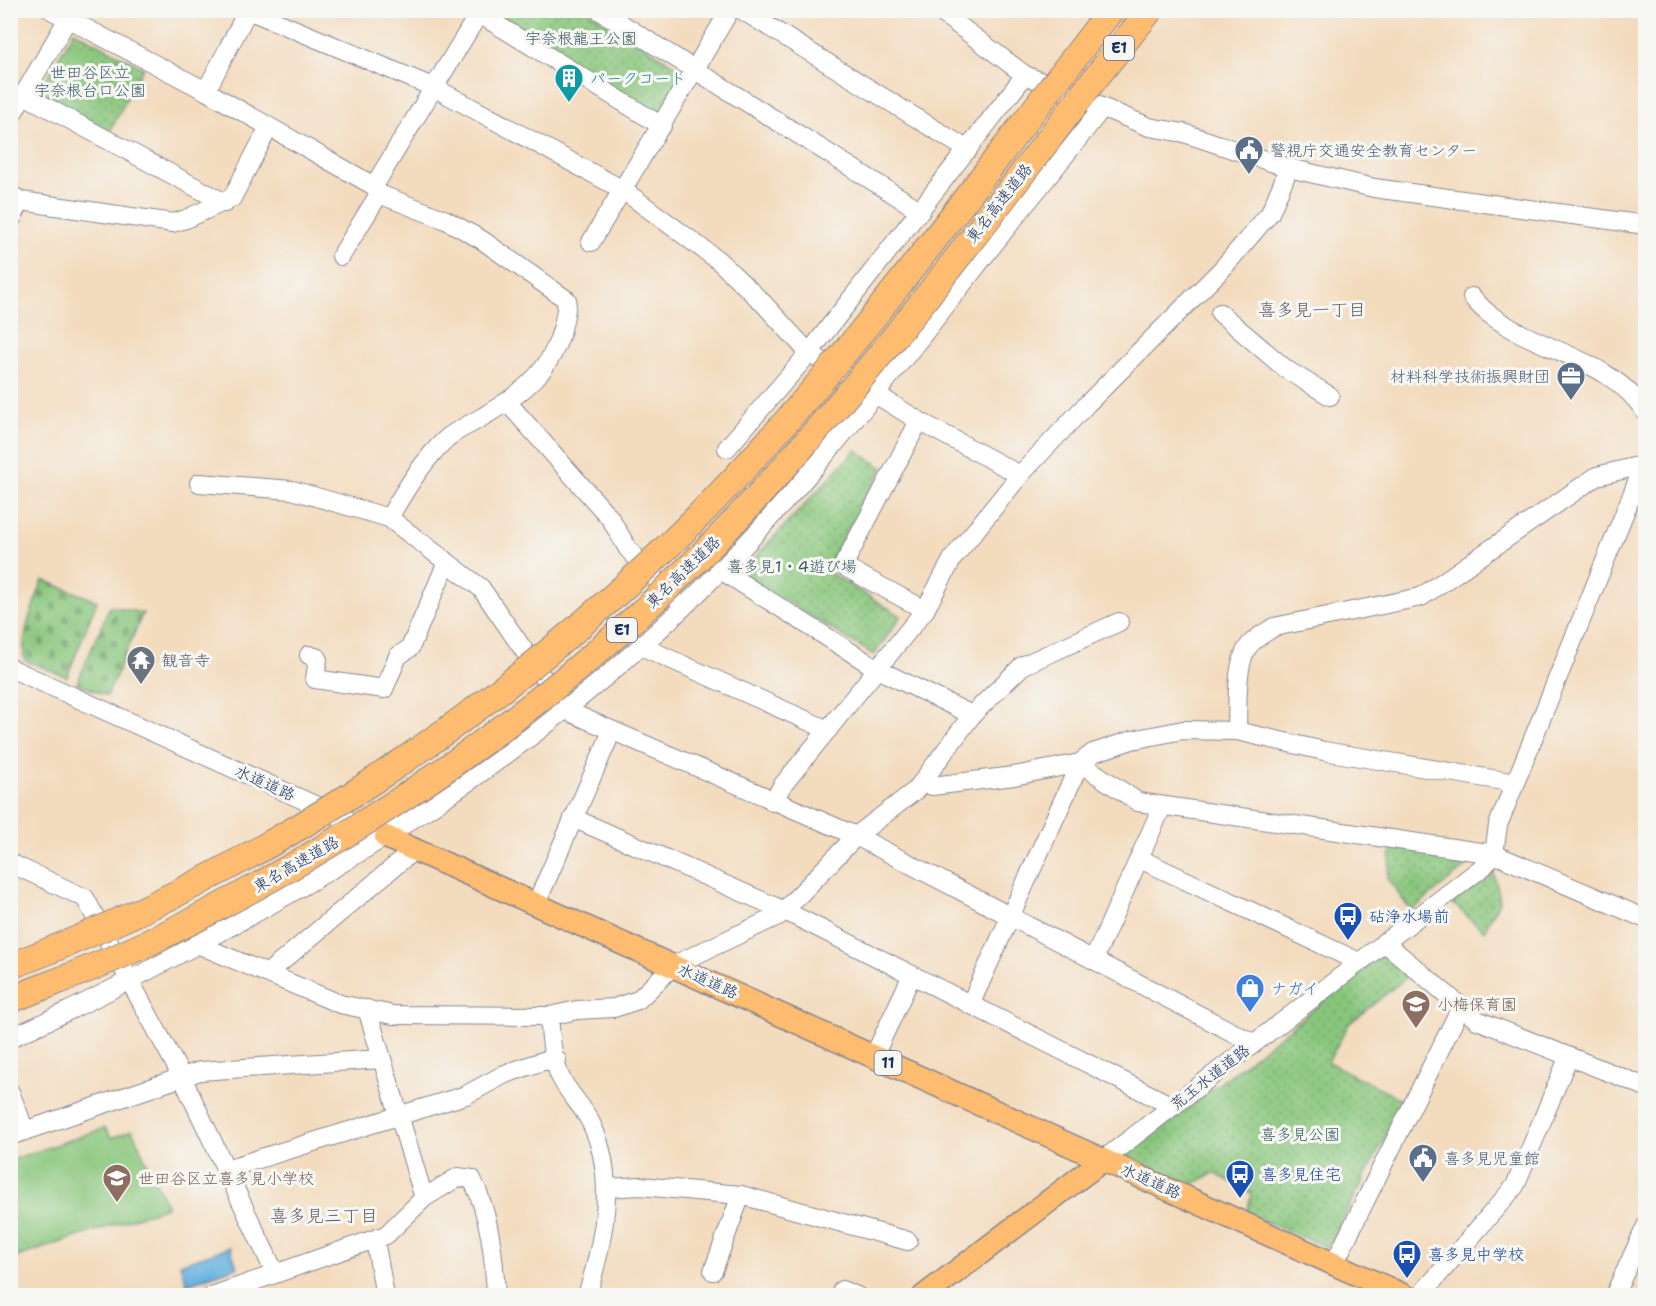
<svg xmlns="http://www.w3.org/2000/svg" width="1656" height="1306" viewBox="0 0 1656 1306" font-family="'Shantell Sans','Klee One',sans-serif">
  <defs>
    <pattern id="cemetery-stones" width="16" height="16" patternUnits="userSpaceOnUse" patternTransform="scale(1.5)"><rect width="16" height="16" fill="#89c67c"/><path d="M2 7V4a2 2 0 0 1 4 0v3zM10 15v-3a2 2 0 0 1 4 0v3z" fill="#6fa169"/></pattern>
    <pattern id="park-dots" width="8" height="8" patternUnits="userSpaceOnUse" patternTransform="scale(1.5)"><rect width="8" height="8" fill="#89c67c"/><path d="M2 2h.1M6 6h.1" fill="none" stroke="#6fa169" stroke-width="1.8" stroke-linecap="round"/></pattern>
  </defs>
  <rect width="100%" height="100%" fill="#f6f6f2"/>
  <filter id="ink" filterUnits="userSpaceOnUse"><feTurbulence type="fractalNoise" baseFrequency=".0167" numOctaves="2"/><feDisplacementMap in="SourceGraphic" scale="12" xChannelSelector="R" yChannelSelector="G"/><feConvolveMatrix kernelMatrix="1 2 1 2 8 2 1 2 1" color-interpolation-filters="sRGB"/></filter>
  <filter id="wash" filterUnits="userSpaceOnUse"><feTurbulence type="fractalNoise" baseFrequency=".008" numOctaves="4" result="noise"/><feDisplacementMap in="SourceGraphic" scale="24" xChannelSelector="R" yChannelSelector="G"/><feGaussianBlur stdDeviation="1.35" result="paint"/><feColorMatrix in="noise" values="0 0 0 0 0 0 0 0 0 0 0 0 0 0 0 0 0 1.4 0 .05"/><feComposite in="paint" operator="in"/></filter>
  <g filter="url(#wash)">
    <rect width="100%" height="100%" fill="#f3dbbd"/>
    <g fill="url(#cemetery-stones)" stroke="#527a6d" stroke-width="1.5">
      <path d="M 43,580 L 97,601 L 67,677 L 24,660 C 22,630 33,607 43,580 Z"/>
      <path d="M 110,606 L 143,613 L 107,696 L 77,683 Z"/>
    </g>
    <g fill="url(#park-dots)" stroke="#527a6d" stroke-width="1.5">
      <path d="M 491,11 L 588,11 L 682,70 C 684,84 668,111 654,115 L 492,15 Z"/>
      <path d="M 74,31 L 143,68 L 109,133 L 38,94 Z"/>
      <path d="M 856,450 L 883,468 L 825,570 L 901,616 L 874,655 L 740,573 Z"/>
      <path d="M 1392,841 L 1478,857 L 1411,911 L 1388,879 Z"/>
      <path d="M 1494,873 L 1500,900 L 1484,931 L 1452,903 Z"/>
      <path d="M 1385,953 L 1408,976 L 1349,1024 L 1328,1062 L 1404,1101 L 1328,1248 L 1247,1214 L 1251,1193 L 1214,1173 L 1185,1188 L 1125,1158 Z"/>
    </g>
    <path fill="#89c67c" stroke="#527a6d" stroke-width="1.5" d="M 105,1128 L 112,1138 L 132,1130 L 167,1207 L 11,1259 L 11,1160 Z"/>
    <path fill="#65b0dd" stroke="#40709e" stroke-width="1.5" d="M 230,1247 L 237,1267 L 187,1284 L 180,1264 Z"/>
  </g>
  <g filter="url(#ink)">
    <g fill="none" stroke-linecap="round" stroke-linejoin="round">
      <g stroke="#87858e" stroke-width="20">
        <g id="minor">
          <path d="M 51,10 L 206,91 L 374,186 L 379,194 L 341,256"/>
          <path d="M 248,10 L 435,88 L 623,190 L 719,261 L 763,303 L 809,353 L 919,421 L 1020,475"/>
          <path d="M 473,10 L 662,126"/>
          <path d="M 599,10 L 921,211"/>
          <path d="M 742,10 L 968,150"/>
          <path d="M 938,10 L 1025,75 L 1149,127 L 1184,133 L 1289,168 L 1374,188 L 1646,225"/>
          <path d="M 206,91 L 248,10"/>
          <path d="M 24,95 L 225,203"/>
          <path d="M 10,118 L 73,10"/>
          <path d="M 374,186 L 481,10"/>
          <path d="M 10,194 L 21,201 L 173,223 L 186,219 L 232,198 L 269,127"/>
          <path d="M 379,194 L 446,220 L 482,240 L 567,300 C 562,360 534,387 484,416 C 472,424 455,430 445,440 C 422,462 404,491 389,518"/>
          <path d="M 10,222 L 21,201"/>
          <path d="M 591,242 L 730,10"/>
          <path d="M 1472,297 C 1478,304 1484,311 1492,316 C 1541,352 1612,359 1646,413"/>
          <path d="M 1220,313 L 1287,370 L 1330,396"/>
          <path d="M 507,402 L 610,518 L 628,549 L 673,597"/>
          <path d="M 919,421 L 843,566 L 925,610"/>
          <path d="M 727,448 L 809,353 L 1025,75"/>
          <path d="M 199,483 L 292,490 L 389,518 L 481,588 L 565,710 L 856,836 L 1253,1043"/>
          <path d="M 719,569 L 879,670 L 972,715"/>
          <path d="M 641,646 L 828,730"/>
          <path d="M 309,655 L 318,658 L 315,679 L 384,689 L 398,656 L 410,648 L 447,562"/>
          <path d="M 10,668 L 368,829"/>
          <path d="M 1237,731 C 1238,709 1235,664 1248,647 C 1254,638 1265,633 1274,627 L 1421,597 L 1597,476 L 1646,464"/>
          <path d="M 922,782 L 932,786 L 1014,776 L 1080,763 L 1093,753 L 1132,740 L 1183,730 L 1237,731 L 1324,751 L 1516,783"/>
          <path d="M 773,802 L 782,786 L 925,610 L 953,558 L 1020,475 L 1086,405 L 1222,269 L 1270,213 L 1289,168"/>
          <path d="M 573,818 L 785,911 L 1172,1106"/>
          <path d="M 1494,854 L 1498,825 L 1644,465"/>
          <path d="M 1140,859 L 1359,962"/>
          <path d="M 10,863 L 85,898 L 182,1077 L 275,1273"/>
          <path d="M 536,904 L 612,731"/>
          <path d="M 1384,942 L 1477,1020 L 1646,1087"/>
          <path d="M 197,944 L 340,1004 L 393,1015 L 550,1016 L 577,1010 L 614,1008 L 638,1000 L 674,965 L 780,915 L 856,836 L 916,790 L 972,715 L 1022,666 L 1119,622"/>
          <path d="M 1094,959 L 1162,807"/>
          <path d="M 268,973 L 415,849"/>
          <path d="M 970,1005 L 1080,763 L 1138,802 L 1494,854 L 1646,919"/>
          <path d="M 367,1009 L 424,1198"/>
          <path d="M 550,1016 C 549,1033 553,1058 559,1074 C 566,1091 582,1105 590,1121 C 618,1176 604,1240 587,1296"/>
          <path d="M 10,1038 C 76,1009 137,977 200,943 C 357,860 508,765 641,646 C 770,532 874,398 979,263 C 1019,211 1062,161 1102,108"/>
          <path d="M 874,1056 L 912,975"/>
          <path d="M 10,1092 L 25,1131"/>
          <path d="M 10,1136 L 200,1071 L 381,1059"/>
          <path d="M 1103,1160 L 1484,866 L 1494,854"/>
          <path d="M 226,1169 L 466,1095 L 505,1074 L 543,1061 L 557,1060"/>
          <path d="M 607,1188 L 640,1186 L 741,1195"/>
          <path d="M 375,1240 L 385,1296"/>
          <path d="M 1334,1264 L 1461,1007"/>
          <path d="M 713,1271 L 741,1195 L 908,1241"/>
          <path d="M 842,1290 L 857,1296"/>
          <path d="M 212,1296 L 386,1235 L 424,1198 L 458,1177 L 472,1179 C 490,1215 494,1256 496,1296"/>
          <path d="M 1420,1296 L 1515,1186 L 1568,1058"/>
          <path d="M 1614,1296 L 1646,1226"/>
        </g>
      </g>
      <g stroke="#87858e" stroke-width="25">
        <g id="major">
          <path d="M 386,837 L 1405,1296"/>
          <path d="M 924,1296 L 1103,1160"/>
        </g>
      </g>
      <g stroke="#87858e" stroke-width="28">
        <g id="highway">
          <path d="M 1061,75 L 1111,10"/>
          <path d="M 1089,86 L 1150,10"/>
        </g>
      </g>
      <use href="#minor" stroke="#fff" stroke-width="18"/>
      <use href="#major" stroke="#fdbc6f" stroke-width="22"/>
      <use href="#highway" stroke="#fdbc6f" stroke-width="26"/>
      <g stroke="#87858e" stroke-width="28" stroke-linecap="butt">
        <g id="highway-bridge">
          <path d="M 10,966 C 247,877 465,736 649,564 C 804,420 932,241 1061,75"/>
          <path d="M 10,1000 C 57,981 105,964 150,942 C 363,838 559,703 723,533 C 857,394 972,239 1089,86"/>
        </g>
      </g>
      <use href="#highway-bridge" stroke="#fdbc6f" stroke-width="26"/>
    </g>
  </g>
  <defs>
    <g id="building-pin" transform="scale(1.5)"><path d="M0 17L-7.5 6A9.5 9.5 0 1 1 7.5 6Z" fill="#0f9aa8" stroke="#f6f6f2"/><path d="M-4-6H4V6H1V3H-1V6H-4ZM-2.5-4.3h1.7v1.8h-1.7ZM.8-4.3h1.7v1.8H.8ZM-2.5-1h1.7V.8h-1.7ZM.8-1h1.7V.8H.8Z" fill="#fff"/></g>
    <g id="civic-pin" transform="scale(1.5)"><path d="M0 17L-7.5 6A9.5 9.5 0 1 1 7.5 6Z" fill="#5c6f8a" stroke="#f6f6f2"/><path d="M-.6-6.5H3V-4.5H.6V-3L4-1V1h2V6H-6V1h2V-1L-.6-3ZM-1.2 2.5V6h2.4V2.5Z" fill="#fff"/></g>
    <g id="office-pin" transform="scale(1.5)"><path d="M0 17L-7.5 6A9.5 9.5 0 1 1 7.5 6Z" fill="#5c6f8a" stroke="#f6f6f2"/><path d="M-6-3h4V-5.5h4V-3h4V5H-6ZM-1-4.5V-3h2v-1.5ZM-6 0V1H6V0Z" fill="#fff"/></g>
    <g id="temple-pin" transform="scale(1.5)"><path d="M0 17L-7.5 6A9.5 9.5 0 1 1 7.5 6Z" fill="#6b7280" stroke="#f6f6f2"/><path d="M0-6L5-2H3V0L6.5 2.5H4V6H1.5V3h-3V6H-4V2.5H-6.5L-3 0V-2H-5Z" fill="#fff"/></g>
    <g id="bus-pin" transform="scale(1.5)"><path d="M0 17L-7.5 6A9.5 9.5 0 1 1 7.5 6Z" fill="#1a4fb4" stroke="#f6f6f2"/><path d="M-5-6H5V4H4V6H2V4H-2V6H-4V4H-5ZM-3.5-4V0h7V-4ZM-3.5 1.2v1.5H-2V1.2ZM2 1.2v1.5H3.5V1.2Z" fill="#fff"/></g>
    <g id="shop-pin" transform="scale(1.5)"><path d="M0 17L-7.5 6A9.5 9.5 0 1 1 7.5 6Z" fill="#3f7fe0" stroke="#f6f6f2"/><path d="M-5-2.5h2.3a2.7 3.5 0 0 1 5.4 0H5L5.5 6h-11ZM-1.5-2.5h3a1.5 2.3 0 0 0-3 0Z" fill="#fff"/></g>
    <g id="school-pin" transform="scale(1.5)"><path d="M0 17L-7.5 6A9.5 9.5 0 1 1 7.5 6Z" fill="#8d6e63" stroke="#f6f6f2"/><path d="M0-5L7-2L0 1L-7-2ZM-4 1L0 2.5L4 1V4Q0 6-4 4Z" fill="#fff"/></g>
  </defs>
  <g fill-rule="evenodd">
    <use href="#building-pin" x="569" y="78"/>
    <use href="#civic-pin" x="1249" y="150"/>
    <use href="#office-pin" x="1571" y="376"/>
    <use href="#temple-pin" x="141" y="660"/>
    <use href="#bus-pin" x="1348" y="916"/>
    <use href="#shop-pin" x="1250" y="988"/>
    <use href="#school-pin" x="1416" y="1004"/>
    <use href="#civic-pin" x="1423" y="1158"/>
    <use href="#bus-pin" x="1240" y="1174"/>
    <use href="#school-pin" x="117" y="1178"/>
    <use href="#bus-pin" x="1407" y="1254"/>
  </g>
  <g text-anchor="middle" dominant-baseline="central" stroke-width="6" stroke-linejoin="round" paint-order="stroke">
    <g fill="#f6f6f2" stroke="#5d6b8a" stroke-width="1.5">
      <rect x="1104" y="36" width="30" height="24" rx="4.5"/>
      <rect x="607" y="618" width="30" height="24" rx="4.5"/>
      <rect x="874.5" y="1051" width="27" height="24" rx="4.5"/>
    </g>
    <g font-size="15" font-weight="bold" fill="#1b2f5e">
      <text x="1119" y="48">E1</text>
      <text x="622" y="630">E1</text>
      <text x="888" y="1063">11</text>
    </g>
    <g font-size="16" fill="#3c5c67" stroke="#f6f6f2">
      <text x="581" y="38">宇奈根龍王公園</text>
      <text x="90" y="72">世田谷区立<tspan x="90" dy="18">宇奈根台口公園</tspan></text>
      <text x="792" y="566">喜多見1・4遊び場</text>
      <text x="1300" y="1134">喜多見公園</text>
    </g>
    <g font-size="16" fill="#0d838f" stroke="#f6f6f2" text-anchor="start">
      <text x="590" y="78">パークコート</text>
    </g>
    <g font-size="16" fill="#4e5e75" stroke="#f6f6f2" text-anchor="start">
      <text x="1270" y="150">警視庁交通安全教育センター</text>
      <text x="1550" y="376" text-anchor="end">材料科学技術振興財団</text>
      <text x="1444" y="1158">喜多見児童館</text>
    </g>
    <g font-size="16" fill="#1b2f5e" stroke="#f6f6f2">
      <text transform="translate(999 203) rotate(-52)">東名高速道路</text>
      <text transform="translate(683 572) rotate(-44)">東名高速道路</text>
      <text transform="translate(265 783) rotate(24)">水道道路</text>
      <text transform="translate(296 864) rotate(-30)">東名高速道路</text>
      <text transform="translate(708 981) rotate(24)">水道道路</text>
      <text transform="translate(1210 1077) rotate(-38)">荒玉水道道路</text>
      <text transform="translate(1151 1181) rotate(24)">水道道路</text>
    </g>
    <g font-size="16" fill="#5b616d" stroke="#f6f6f2" text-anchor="start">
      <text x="162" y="660">観音寺</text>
    </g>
    <g font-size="16" fill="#164399" stroke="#f6f6f2" text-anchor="start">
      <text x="1369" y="916">砧浄水場前</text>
      <text x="1261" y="1174">喜多見住宅</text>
      <text x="1428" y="1254">喜多見中学校</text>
    </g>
    <g font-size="16" fill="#366cbe" stroke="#f6f6f2" text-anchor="start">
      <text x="1271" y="988">ナガイ</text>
    </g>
    <g font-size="16" fill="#785e54" stroke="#f6f6f2" text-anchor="start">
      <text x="1437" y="1004">小梅保育園</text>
      <text x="138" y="1178">世田谷区立喜多見小学校</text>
    </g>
    <g font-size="18" fill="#615a64" stroke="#f6f6f2">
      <text x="1312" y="310">喜多見一丁目</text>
      <text x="324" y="1216">喜多見三丁目</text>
    </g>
  </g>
  <rect width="1656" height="1306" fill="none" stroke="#f6f6f2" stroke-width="36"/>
</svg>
